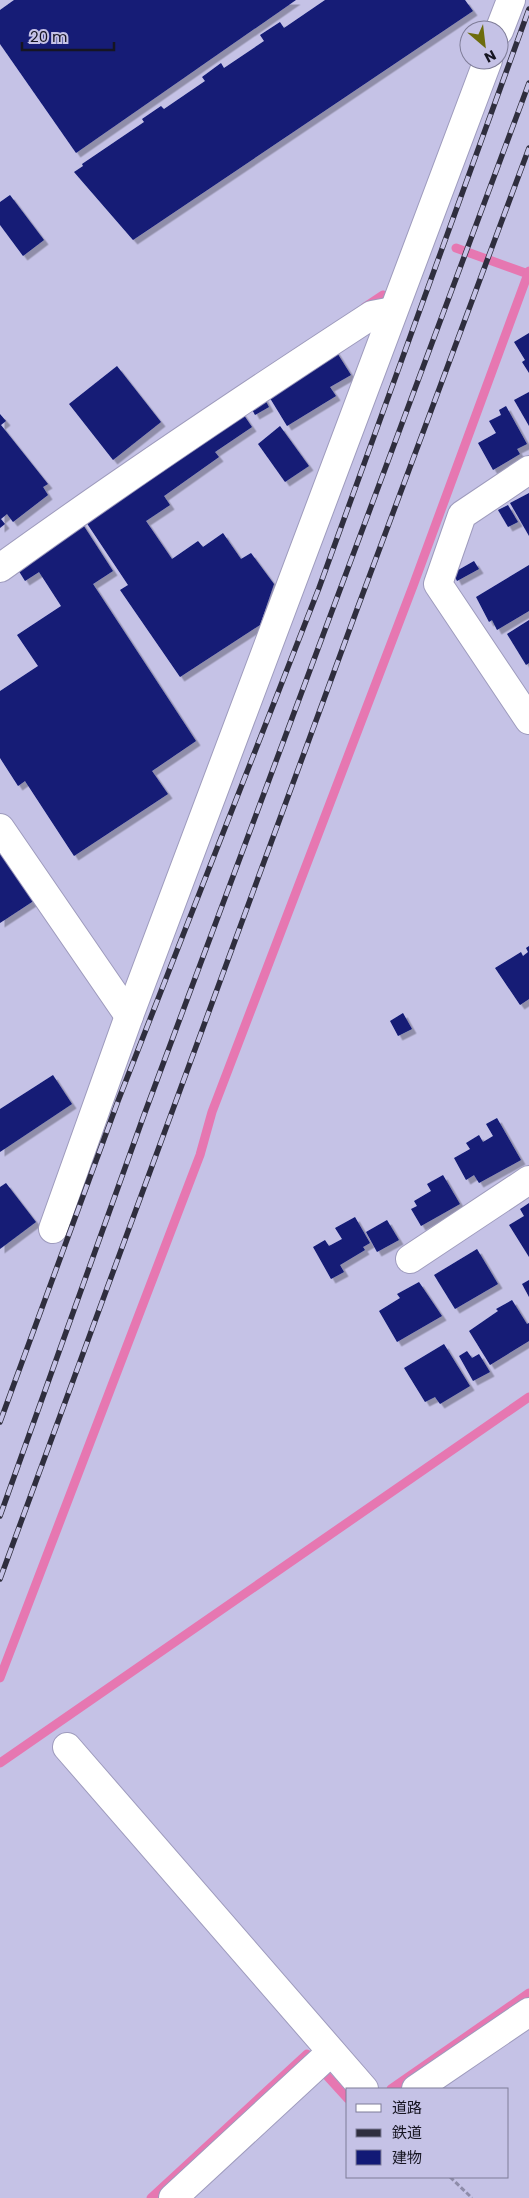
<svg xmlns="http://www.w3.org/2000/svg" width="529" height="2198" viewBox="0 0 529 2198" font-family="Poppins,'Noto Sans JP',sans-serif">
  <defs>
    <filter id="shadow"><feDropShadow dx="4.5" dy="4.5" stdDeviation="0" flood-color="#0004"/></filter>
  </defs>
  <rect width="100%" height="100%" fill="#c5c2e6"/>
  <g fill="none" stroke-linecap="round" stroke-linejoin="round">
    <g stroke="#e677b1" stroke-width="9">
      <path d="M 456,248 L 528,274"/>
      <path d="M 365,307 L 383,295"/>
      <path d="M 0,1678 L 200,1155 L 212,1112 L 413,586 L 529,271"/>
      <path d="M 0,1763 L 529,1397"/>
      <path d="M 391,2089 L 529,1993"/>
      <path d="M 151,2198 L 307,2054 L 348,2099"/>
    </g>
  </g>
  <g fill="#121a76" filter="url(#shadow)">
    <path d="M 14,0 L 296,0 L 76,153 L 0,44 L 0,10 Z"/>
    <path d="M 325,0 L 465,0 L 473,11 L 133,240 L 74,172 L 83,166 L 82,164 L 144,122 L 142,119 L 161,106 L 164,109 L 205,81 L 202,77 L 221,63 L 224,68 L 264,41 L 260,35 L 280,22 L 284,28 Z"/>
    <path d="M 10,195 L 44,240 L 23,256 L 0,225 L 0,202 Z"/>
    <path d="M 529,333 L 529,373 L 522,362 L 525,360 L 514,342 Z"/>
    <path d="M 334,348 L 351,375 L 330,387 L 336,396 L 287,426 L 265,390 Z"/>
    <path d="M 117,366 L 161,422 L 113,460 L 69,404 Z"/>
    <path d="M 529,392 L 529,426 L 514,400 Z"/>
    <path d="M 263,396 L 269,407 L 255,415 L 249,404 Z"/>
    <path d="M 506,406 L 527,444 L 517,449 L 520,454 L 493,470 L 478,443 L 496,433 L 489,421 L 501,415 L 499,410 Z"/>
    <path d="M 239,408 L 252,427 L 215,452 L 219,457 L 164,496 L 170,505 L 146,521 L 172,559 L 198,541 L 203,547 L 223,533 L 241,559 L 251,553 L 274,584 L 260,625 L 180,677 L 120,590 L 128,585 L 82,516 Z"/>
    <path d="M 0,414 L 6,421 L 1,425 L 48,484 L 43,487 L 48,495 L 13,522 L 7,514 L 1,519 L 5,524 L 0,528 Z"/>
    <path d="M 280,426 L 309,466 L 285,482 L 258,444 Z"/>
    <path d="M 529,493 L 529,536 L 510,503 Z"/>
    <path d="M 508,505 L 518,522 L 508,527 L 498,510 Z"/>
    <path d="M 80,520 L 113,571 L 93,584 L 196,741 L 152,771 L 168,794 L 74,856 L 25,781 L 18,786 L 0,758 L 0,691 L 38,666 L 17,635 L 61,606 L 39,572 L 25,581 L 15,565 Z"/>
    <path d="M 474,561 L 479,569 L 457,581 L 453,573 Z"/>
    <path d="M 529,565 L 529,611 L 497,630 L 492,620 L 489,622 L 476,597 Z"/>
    <path d="M 529,620 L 529,663 L 526,665 L 507,634 Z"/>
    <path d="M 0,846 L 35,900 L 0,923 Z"/>
    <path d="M 529,946 L 529,999 L 520,1005 L 495,968 L 521,952 L 523,956 L 528,952 L 526,948 Z"/>
    <path d="M 403,1013 L 412,1029 L 398,1036 L 390,1021 Z"/>
    <path d="M 53,1075 L 72,1104 L 0,1152 L 0,1109 Z"/>
    <path d="M 497,1118 L 521,1160 L 479,1183 L 474,1175 L 466,1180 L 454,1158 L 470,1149 L 466,1143 L 479,1135 L 483,1142 L 493,1136 L 486,1124 Z"/>
    <path d="M 443,1175 L 460,1204 L 421,1226 L 411,1209 L 417,1206 L 414,1201 L 431,1191 L 427,1184 Z"/>
    <path d="M 6,1183 L 36,1222 L 0,1249 L 0,1187 Z"/>
    <path d="M 529,1203 L 529,1257 L 509,1225 L 524,1216 L 520,1209 Z"/>
    <path d="M 355,1217 L 370,1243 L 363,1247 L 365,1250 L 340,1265 L 344,1272 L 331,1279 L 313,1247 L 325,1240 L 329,1246 L 342,1239 L 335,1228 Z"/>
    <path d="M 387,1220 L 399,1240 L 377,1252 L 366,1232 Z"/>
    <path d="M 477,1249 L 498,1284 L 455,1309 L 434,1275 Z"/>
    <path d="M 529,1280 L 529,1297 L 522,1284 Z"/>
    <path d="M 419,1282 L 442,1316 L 397,1342 L 379,1311 L 400,1298 L 397,1294 Z"/>
    <path d="M 512,1300 L 527,1324 L 529,1323 L 529,1341 L 490,1365 L 469,1331 L 498,1311 L 496,1309 Z"/>
    <path d="M 444,1344 L 470,1386 L 440,1404 L 435,1397 L 425,1402 L 404,1368 Z"/>
    <path d="M 467,1351 L 472,1358 L 479,1354 L 490,1372 L 473,1381 L 459,1356 Z"/>
  </g>
  <g fill="none" stroke-linecap="round" stroke-linejoin="round">
    <g stroke="#9e9bbd" stroke-width="30">
      <g id="street">
        <path d="M 499,31 L 511,0"/>
        <path d="M 529,470 L 462,515 L 438,584 L 529,720"/>
        <path d="M 0,568 C 122,480 246,397 372,315 L 393,311"/>
        <path d="M 0,828 L 129,1016"/>
        <path d="M 53,1229 L 129,1016 L 488,60"/>
        <path d="M 410,1259 L 529,1180"/>
        <path d="M 67,1747 L 364,2089"/>
        <path d="M 416,2089 L 529,2012"/>
        <path d="M 173,2198 L 331,2052"/>
      </g>
    </g>
    <path stroke="#8e8ca9" stroke-width="3" stroke-dasharray="5 2.5" stroke-linecap="butt" d="M 450,2177 L 472,2198"/>
    <use href="#street" stroke="#fff" stroke-width="28"/>
    <g stroke="#2f2e3e" stroke-width="5.5">
      <g id="rail">
        <path d="M 0,1422 L 118,1101 L 319,588 L 529,9"/>
        <path d="M 0,1516 L 144,1115 L 529,83"/>
        <path d="M 0,1579 L 356,612 L 529,148"/>
      </g>
    </g>
    <use href="#rail" stroke="#c5c2e6" stroke-width="4" stroke-dasharray="11" stroke-linecap="butt"/>
  </g>
  <rect x="346" y="2088" width="162" height="90" fill="#c5c2e6" stroke="#7f7d98"/>
  <rect x="356" y="2104" width="25" height="8" fill="#ffffff" stroke="#7f7d98"/>
  <text x="392" y="2113" font-size="15" fill="#161522">道路</text>
  <rect x="356" y="2129" width="25" height="8" fill="#2f2e3e" stroke="#7f7d98"/>
  <text x="392" y="2138" font-size="15" fill="#161522">鉄道</text>
  <rect x="356" y="2150" width="25" height="15" fill="#121a76" stroke="#7f7d98"/>
  <text x="392" y="2163" font-size="15" fill="#161522">建物</text>
  <g transform="translate(484 45) rotate(152)"><circle r="24" fill="#c5c2e6" stroke="#7f7d98"/>
  <path d="M0-4L9 19L0 12L-9 19Z" fill="#6d6c0c"/>
  <text y="-8" font-size="14" font-weight="bold" text-anchor="middle" fill="#161522">N</text>
  </g>
  <path d="M22 42v8h92v-8" fill="none" stroke="#161522" stroke-width="2.5"/>
  <text x="30" y="42" font-size="15" fill="#161522" stroke="#c5c2e6" stroke-width="4" paint-order="stroke">20 m</text>
</svg>
